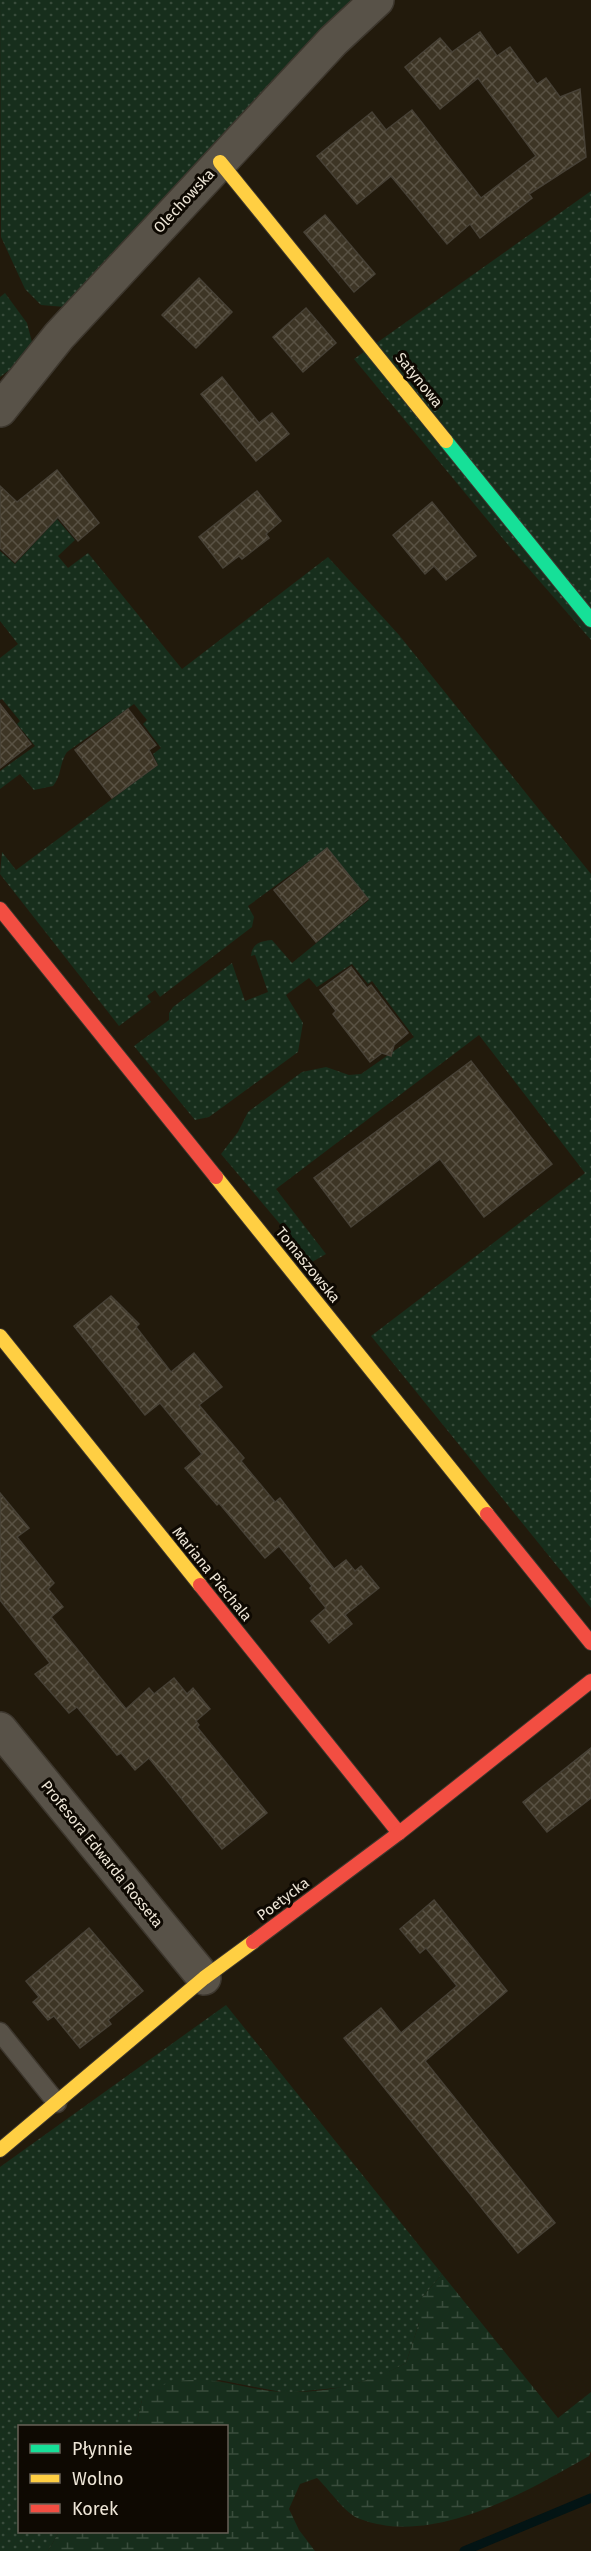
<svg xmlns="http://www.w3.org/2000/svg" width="591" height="2551" viewBox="0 0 591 2551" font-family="'Fira Sans',sans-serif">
  <defs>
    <pattern id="grass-dots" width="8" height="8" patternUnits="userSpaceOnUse" patternTransform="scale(1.5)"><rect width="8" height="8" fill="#172e1c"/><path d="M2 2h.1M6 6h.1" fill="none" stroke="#394c3c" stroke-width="1.8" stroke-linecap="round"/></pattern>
    <pattern id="wetland-marsh" width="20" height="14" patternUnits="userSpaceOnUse" patternTransform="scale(1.5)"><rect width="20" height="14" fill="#172e1c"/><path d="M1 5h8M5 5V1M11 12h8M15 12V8" fill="none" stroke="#394c3c"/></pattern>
    <pattern id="building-cross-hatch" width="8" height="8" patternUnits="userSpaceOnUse" patternTransform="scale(1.5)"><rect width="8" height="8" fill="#3d3525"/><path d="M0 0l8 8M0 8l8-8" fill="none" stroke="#595244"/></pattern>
  </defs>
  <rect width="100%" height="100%" fill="#221a0c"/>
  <g fill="url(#grass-dots)">
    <path d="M 0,0 L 362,0 L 78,300 L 73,296 L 65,307 L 41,305 L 25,289 L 1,237 Z"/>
    <path d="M 591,191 L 591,640 L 509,546 L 354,359 Z"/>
    <path d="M 5,293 L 27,323 L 33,346 L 20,362 L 0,377 L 0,297 Z"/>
    <path d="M 57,519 L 75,540 L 58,556 L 68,568 L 88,553 L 182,669 L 328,557 L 399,635 L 591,874 L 591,1608 L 371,1336 L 585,1173 L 479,1035 L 276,1189 L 326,1254 L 312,1262 L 221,1154 L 238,1132 L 248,1112 L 302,1072 L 326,1067 L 349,1075 L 361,1074 L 414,1037 L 372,981 L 368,984 L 352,964 L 317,987 L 309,978 L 286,995 L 303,1023 L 298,1052 L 209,1117 L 195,1120 L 134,1046 L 169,1020 L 169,1013 L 173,1007 L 232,963 L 245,1001 L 268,992 L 255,955 L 251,956 C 252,943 261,941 272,940 L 292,963 L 369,900 L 327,848 L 248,906 L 254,917 L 252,927 L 160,997 L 155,990 L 147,996 L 151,1002 L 119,1026 L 0,874 L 2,852 L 16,870 L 158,765 L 153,754 L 161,748 L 143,724 L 147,720 L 134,704 L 67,752 C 59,764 62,775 53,786 L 34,790 L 20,774 L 0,789 L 0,771 L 35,746 L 17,724 L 20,721 L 2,699 L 0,700 L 0,658 L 18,644 L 0,621 L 0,551 L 15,564 Z"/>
    <path d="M 226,2005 L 442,2274 L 419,2301 L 419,2323 L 406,2363 L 383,2375 L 345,2387 L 286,2393 L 219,2380 L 142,2400 L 136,2426 L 20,2426 L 20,2532 L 59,2532 L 48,2551 L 0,2551 L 0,2167 Z"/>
  </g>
  <path fill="url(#wetland-marsh)" d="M 442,2274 L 558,2418 L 591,2392 L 591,2451 L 589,2456 C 526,2492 433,2547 360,2519 C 346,2515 328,2488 317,2478 L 300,2484 L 289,2509 L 299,2530 L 315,2551 L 48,2551 L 59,2532 L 226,2532 L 226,2426 L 136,2426 L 142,2400 C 150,2395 160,2385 169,2383 C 212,2372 248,2392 287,2392 C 329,2393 369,2383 406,2363 L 419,2323 L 419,2301 Z"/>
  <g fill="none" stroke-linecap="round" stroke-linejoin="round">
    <path stroke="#031414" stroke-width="9" d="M 464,2551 L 591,2498"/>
  </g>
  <g fill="url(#building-cross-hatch)" stroke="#474136" stroke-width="1.5">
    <path d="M 480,32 L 497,56 L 510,47 L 537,84 L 546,78 L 560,97 L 580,89 L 586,157 L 529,194 L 532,198 L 480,238 L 470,224 L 447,244 L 391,176 L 357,204 L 317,156 L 372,112 L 386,130 L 412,110 L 481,198 L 536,156 L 478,78 L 440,109 L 405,67 L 440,38 L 452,52 Z"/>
    <path d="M 325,215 L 375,274 L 354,292 L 304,232 Z"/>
    <path d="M 199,278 L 232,312 L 196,348 L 162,315 Z"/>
    <path d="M 306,308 L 336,343 L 303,372 L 273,337 Z"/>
    <path d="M 222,377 L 259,423 L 272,413 L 289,434 L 256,461 L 201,394 Z"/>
    <path d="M 57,470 L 99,523 L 78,541 L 58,517 L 15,562 L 0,548 L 0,486 L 17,502 Z"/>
    <path d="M 257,491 L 281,521 L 266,534 L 269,538 L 242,559 L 239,556 L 223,568 L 199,537 Z"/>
    <path d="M 432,502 L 476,556 L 446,580 L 434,566 L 425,574 L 393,535 Z"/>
    <path d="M 0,704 L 31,744 L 0,768 Z"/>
    <path d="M 128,709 L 156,745 L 149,750 L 157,765 L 112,798 L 75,750 Z"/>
    <path d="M 327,848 L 368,899 L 316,942 L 274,890 Z"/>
    <path d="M 351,967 L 367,988 L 371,985 L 408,1033 L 394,1045 L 391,1056 L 382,1053 L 370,1062 L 333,1014 L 336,1011 L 320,990 Z"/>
    <path d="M 471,1061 L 552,1164 L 484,1217 L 440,1159 L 351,1227 L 314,1178 Z"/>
    <path d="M 111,1296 L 139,1324 L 136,1327 L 171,1372 L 194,1353 L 222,1387 L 199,1405 L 244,1458 L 241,1461 L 275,1502 L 280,1498 L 334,1569 L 346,1560 L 355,1571 L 361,1566 L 379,1588 L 345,1615 L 352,1624 L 329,1643 L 311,1621 L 326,1608 L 310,1588 L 312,1586 L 279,1546 L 265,1558 L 219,1503 L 217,1505 L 185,1468 L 202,1454 L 160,1403 L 145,1415 L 74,1326 Z"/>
    <path d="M 0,1493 L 29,1528 L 17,1537 L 54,1583 L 48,1589 L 63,1607 L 51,1617 L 126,1709 L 149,1688 L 154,1694 L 174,1678 L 187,1694 L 193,1688 L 210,1709 L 196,1721 L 199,1725 L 197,1727 L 267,1813 L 222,1849 L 149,1758 L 135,1770 L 121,1753 L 117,1755 L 77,1707 L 69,1713 L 35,1674 L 50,1663 L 0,1600 Z"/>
    <path d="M 591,1748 L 591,1798 L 547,1832 L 523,1802 Z"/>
    <path d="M 434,1900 L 507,1991 L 425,2061 L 555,2223 L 518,2253 L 344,2038 L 381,2008 L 401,2033 L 457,1986 L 426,1948 L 420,1953 L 400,1929 Z"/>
    <path d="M 89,1928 L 143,1991 L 108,2020 L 111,2024 L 80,2048 L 54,2016 L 48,2020 L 33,2002 L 39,1997 L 26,1981 Z"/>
  </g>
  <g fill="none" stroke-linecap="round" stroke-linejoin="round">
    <g stroke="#3d372e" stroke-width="21">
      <path id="lane" d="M 0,2032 L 57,2103"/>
    </g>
    <g stroke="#3d372e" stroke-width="36">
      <g id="street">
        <path d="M 0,410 L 59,336 L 333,41 L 377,0"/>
        <path d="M 0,1729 L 204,1978"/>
      </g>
    </g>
    <g stroke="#3d372e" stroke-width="16">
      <path id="fast" d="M 446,441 L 591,620"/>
    </g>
    <g stroke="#3d372e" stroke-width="16">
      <g id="slow">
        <path d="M 220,162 L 446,441"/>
        <path d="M 216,1177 L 487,1514"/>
        <path d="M 0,1336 L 200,1585"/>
        <path d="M 0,2150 L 204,1978 L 253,1942"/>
      </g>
    </g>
    <g stroke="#3d372e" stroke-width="16">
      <g id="jam">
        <path d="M 0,909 L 216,1177"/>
        <path d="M 487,1514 L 591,1643"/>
        <path d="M 200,1585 L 399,1833"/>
        <path d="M 253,1942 L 399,1833 L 591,1681"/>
      </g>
    </g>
    <use href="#lane" stroke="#585248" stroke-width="18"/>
    <use href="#street" stroke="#585248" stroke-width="33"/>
    <use href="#fast" stroke="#16e098" stroke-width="14"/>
    <use href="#slow" stroke="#ffcf43" stroke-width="14"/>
    <use href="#jam" stroke="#f24e42" stroke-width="14"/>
  </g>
  <g text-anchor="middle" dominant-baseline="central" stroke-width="6" stroke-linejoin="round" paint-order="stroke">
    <g font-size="15" fill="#eee6d7" stroke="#0e0902">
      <text transform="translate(184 201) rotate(-47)">Olechowska</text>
      <text transform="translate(419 380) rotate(51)">Satynowa</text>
      <text transform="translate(308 1265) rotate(51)">Tomaszowska</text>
      <text transform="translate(212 1574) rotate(51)">Mariana Piechala</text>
      <text transform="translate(102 1854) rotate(51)">Profesora Edwarda Rosseta</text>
      <text transform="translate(283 1899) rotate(-37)">Poetycka</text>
    </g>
  </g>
  <rect x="18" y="2425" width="210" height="108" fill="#0e0902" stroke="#686157" stroke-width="1.5"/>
  <rect x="30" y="2444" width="30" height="9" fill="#16e098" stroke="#686157" stroke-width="1.5"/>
  <text x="72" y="2455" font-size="18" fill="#eee6d7">Płynnie</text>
  <rect x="30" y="2474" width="30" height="9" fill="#ffcf43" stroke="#686157" stroke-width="1.5"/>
  <text x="72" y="2485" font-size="18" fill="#eee6d7">Wolno</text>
  <rect x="30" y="2504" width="30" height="9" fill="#f24e42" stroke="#686157" stroke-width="1.5"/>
  <text x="72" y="2515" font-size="18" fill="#eee6d7">Korek</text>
</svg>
